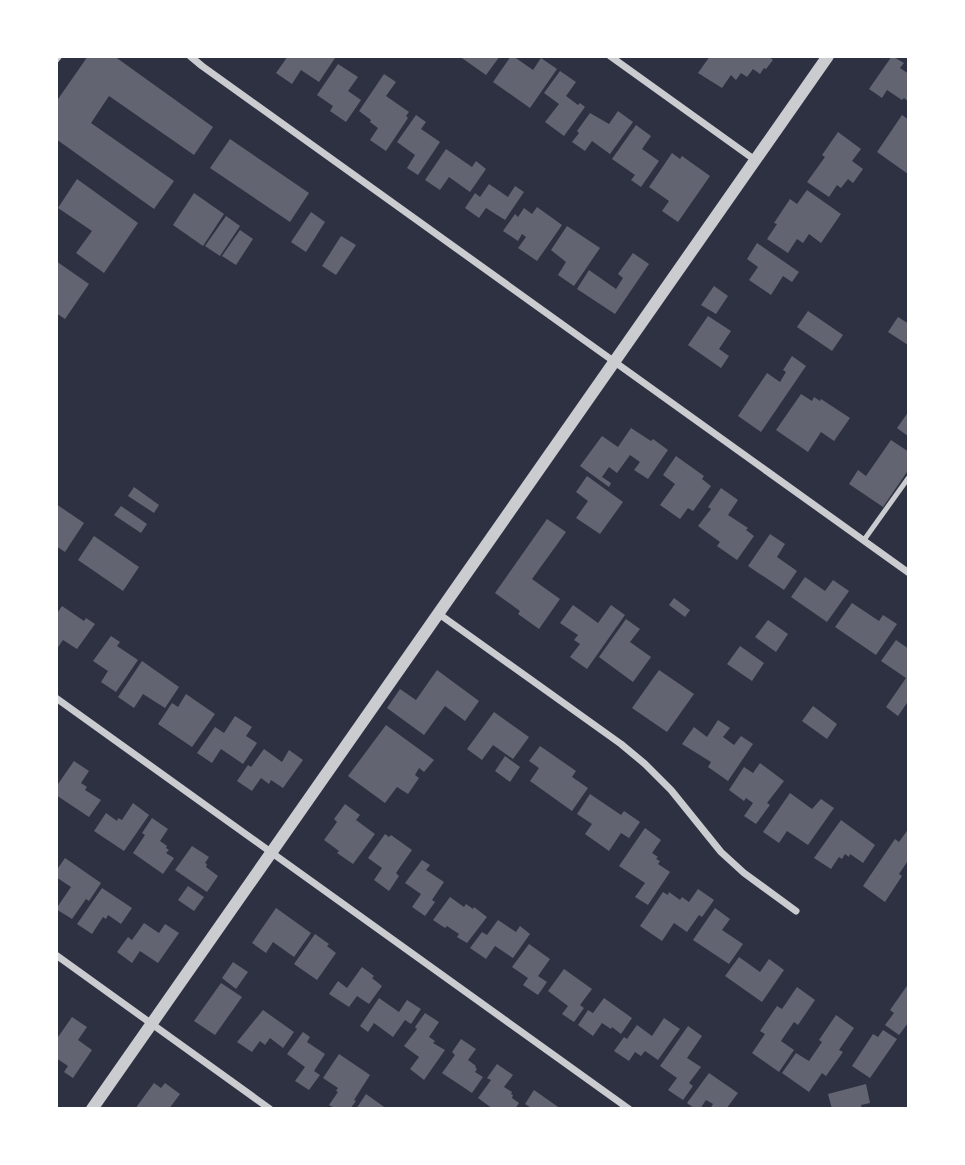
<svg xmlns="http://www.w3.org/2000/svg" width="965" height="1165" viewBox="0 0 965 1165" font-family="'IBM Plex Sans',sans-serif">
  <rect width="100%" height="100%" fill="#2d3142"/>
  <g fill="#626471">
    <path d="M 88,56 L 114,56 L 213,127 L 194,155 L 109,96 L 91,123 L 174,181 L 154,209 L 56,139 L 56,102 Z"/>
    <path d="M 288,56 L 332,56 L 335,58 L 319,82 L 301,70 L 292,84 L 276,73 Z"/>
    <path d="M 459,56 L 500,56 L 486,75 Z"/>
    <path d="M 511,56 L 513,56 L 533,70 L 541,58 L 557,69 L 530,108 L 493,82 Z"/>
    <path d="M 710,56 L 768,56 L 773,60 L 766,69 L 764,68 L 760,74 L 753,69 L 747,77 L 741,73 L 736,80 L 731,75 L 722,88 L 698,73 Z"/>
    <path d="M 892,56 L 904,63 L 900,68 L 909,74 L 909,102 L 904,98 L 902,100 L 887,90 L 882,98 L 869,89 Z"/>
    <path d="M 338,64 L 358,77 L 348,91 L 361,100 L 346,122 L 330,111 L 333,106 L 317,95 Z"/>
    <path d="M 560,71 L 576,82 L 566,96 L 578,105 L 580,103 L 585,107 L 564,136 L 545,122 L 559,104 L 544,93 Z"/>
    <path d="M 384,74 L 396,82 L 386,96 L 409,112 L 406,116 L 408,118 L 386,151 L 370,140 L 378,128 L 370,122 L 371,120 L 359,111 Z"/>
    <path d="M 618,111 L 633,122 L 610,154 L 592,141 L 585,151 L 572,142 L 579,133 L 577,131 L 590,113 L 609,124 Z"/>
    <path d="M 416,115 L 426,122 L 421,129 L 440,142 L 418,175 L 407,168 L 415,155 L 397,142 Z"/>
    <path d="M 902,115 L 909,120 L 908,174 L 877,152 Z"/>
    <path d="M 636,125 L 651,136 L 642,149 L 659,161 L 641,187 L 631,180 L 635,175 L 612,159 Z"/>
    <path d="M 838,132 L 861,149 L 852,161 L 863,169 L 853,183 L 848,179 L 841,188 L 837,185 L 829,197 L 807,182 L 825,157 L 822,155 Z"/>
    <path d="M 230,139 L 309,193 L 290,222 L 210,168 Z"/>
    <path d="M 446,149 L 472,167 L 476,161 L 486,169 L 470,192 L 449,177 L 440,190 L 425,180 Z"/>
    <path d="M 672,153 L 680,159 L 682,156 L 710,176 L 678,222 L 662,211 L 669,201 L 649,187 Z"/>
    <path d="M 77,179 L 138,223 L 104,273 L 76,253 L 92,231 L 58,208 Z"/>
    <path d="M 489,184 L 508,197 L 515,186 L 524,192 L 505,220 L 486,208 L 479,218 L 465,208 L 475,193 L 480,197 Z"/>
    <path d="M 807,190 L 841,214 L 821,243 L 809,234 L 803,243 L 797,239 L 788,253 L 767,239 L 777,224 L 774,223 L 790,199 L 797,204 Z"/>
    <path d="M 194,193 L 224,214 L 203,246 L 173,225 Z"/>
    <path d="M 537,207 L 562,225 L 537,261 L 518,248 L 526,237 L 522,234 L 518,241 L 503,231 L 515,214 L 518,217 L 524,208 L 532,214 Z"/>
    <path d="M 311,212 L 325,222 L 306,252 L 291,242 Z"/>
    <path d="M 226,216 L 240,226 L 220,256 L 205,246 Z"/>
    <path d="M 567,226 L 600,248 L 574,286 L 558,275 L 566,262 L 551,250 Z"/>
    <path d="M 240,230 L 253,239 L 236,265 L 222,256 Z"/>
    <path d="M 341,236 L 356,245 L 336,275 L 322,266 Z"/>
    <path d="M 757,243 L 799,272 L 792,282 L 783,276 L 771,295 L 749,280 L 758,267 L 747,259 Z"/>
    <path d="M 633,253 L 649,264 L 615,314 L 577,289 L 589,270 L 616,289 L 623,278 L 618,274 Z"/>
    <path d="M 56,261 L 89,284 L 65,319 L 56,313 Z"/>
    <path d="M 714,286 L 728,296 L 716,314 L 701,305 Z"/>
    <path d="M 808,311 L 843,335 L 832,351 L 797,327 Z"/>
    <path d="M 708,316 L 731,331 L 719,349 L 729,356 L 721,368 L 688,345 Z"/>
    <path d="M 898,317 L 909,324 L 908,345 L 888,332 Z"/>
    <path d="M 792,356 L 806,366 L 761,432 L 738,416 L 767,373 L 780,382 L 786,372 L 783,370 Z"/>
    <path d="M 801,394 L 812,401 L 814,397 L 820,401 L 821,399 L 850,418 L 834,441 L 821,432 L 808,452 L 776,430 Z"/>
    <path d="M 909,411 L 909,437 L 897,428 Z"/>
    <path d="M 631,428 L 651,441 L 653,439 L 668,450 L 648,479 L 634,470 L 640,462 L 630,455 L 617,473 L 609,467 L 602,477 L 611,483 L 609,487 L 580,466 L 602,436 L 618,447 Z"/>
    <path d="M 891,440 L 909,452 L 909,469 L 883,507 L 849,484 L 858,470 L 866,476 Z"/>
    <path d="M 676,456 L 704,476 L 702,479 L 711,486 L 693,511 L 688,508 L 680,519 L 660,505 L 675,484 L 663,475 Z"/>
    <path d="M 587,476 L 623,502 L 600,534 L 576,518 L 588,501 L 576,492 Z"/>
    <path d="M 134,487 L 159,505 L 154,513 L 128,496 Z"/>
    <path d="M 721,488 L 738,500 L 728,515 L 748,528 L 746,530 L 754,536 L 737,560 L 717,546 L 720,542 L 698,526 L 711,509 L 708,507 Z"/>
    <path d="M 56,504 L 84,523 L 65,552 L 56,546 Z"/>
    <path d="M 121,506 L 147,524 L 141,533 L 114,515 Z"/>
    <path d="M 547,519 L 566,532 L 532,579 L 560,599 L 539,629 L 518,614 L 520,611 L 495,593 Z"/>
    <path d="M 770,534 L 785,544 L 777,557 L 797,571 L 784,590 L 748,566 Z"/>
    <path d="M 94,536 L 139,567 L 123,591 L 78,560 Z"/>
    <path d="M 805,577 L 825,591 L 833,580 L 849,591 L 827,622 L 791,597 Z"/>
    <path d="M 674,598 L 690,610 L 685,617 L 669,605 Z"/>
    <path d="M 852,603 L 879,621 L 883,615 L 897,624 L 876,655 L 835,627 Z"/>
    <path d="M 573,605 L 598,623 L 611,605 L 625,615 L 587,669 L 570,657 L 580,644 L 574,640 L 578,635 L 560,623 Z"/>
    <path d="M 62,606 L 84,621 L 86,618 L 95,624 L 77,649 L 63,640 L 56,650 L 56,615 Z"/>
    <path d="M 626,619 L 640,629 L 630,642 L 651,657 L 633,682 L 599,657 Z"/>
    <path d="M 768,620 L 788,634 L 776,652 L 755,637 Z"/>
    <path d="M 111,636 L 120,642 L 117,646 L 138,660 L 116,692 L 101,682 L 108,671 L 93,661 Z"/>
    <path d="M 896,640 L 909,649 L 909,700 L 898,716 L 886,707 L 906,678 L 881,661 Z"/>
    <path d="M 740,646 L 764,663 L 752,681 L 727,664 Z"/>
    <path d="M 142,661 L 179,687 L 165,708 L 143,694 L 134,708 L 118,697 Z"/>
    <path d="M 437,670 L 479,701 L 465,721 L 445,706 L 424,735 L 387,708 L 400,689 L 416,700 Z"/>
    <path d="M 659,670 L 694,694 L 667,732 L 632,708 Z"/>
    <path d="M 186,694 L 215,714 L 192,747 L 158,724 L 172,703 L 178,707 Z"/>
    <path d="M 813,706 L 837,724 L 827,739 L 802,721 Z"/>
    <path d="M 494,712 L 529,737 L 513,759 L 493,745 L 482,760 L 467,749 Z"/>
    <path d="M 235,716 L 252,727 L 246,736 L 257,743 L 243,764 L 221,749 L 212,763 L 197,753 L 215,727 L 224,733 Z"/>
    <path d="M 718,720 L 730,728 L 723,737 L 734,745 L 741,736 L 753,744 L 728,781 L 708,767 L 711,762 L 682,744 L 694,727 L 707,737 Z"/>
    <path d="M 386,725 L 434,760 L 424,772 L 419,768 L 415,775 L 419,778 L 408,794 L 397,787 L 385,803 L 348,776 Z"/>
    <path d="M 540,746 L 576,771 L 572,777 L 588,788 L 572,811 L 530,781 L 539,768 L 529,761 Z"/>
    <path d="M 264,749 L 282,762 L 289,750 L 303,760 L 283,788 L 271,780 L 269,784 L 261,778 L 252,791 L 237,781 L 248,765 L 251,767 Z"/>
    <path d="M 505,756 L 520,767 L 510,782 L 495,771 Z"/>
    <path d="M 74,761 L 89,771 L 81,783 L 87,787 L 85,790 L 101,800 L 89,817 L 56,795 L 56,787 Z"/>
    <path d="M 760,763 L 784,781 L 767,803 L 770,805 L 756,824 L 744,816 L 753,803 L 746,798 L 744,801 L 729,790 L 744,767 L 753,773 Z"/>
    <path d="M 790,793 L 812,809 L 821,799 L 834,808 L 808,845 L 787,831 L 779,843 L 763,832 Z"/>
    <path d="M 590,794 L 621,815 L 624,811 L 640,822 L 629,838 L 621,833 L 609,851 L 585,834 L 592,824 L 577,814 Z"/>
    <path d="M 133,803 L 149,815 L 124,851 L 94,831 L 106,813 L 117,821 L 118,818 L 122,820 Z"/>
    <path d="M 345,804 L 360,815 L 356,820 L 375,834 L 353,864 L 337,853 L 339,851 L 324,840 L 337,822 L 334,819 Z"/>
    <path d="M 152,818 L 168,829 L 160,841 L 167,846 L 166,848 L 169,850 L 166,853 L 174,858 L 163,874 L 133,853 L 145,835 L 142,833 Z"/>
    <path d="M 841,820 L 875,845 L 863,863 L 850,854 L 849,857 L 845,854 L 842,859 L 839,857 L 831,869 L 814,858 Z"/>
    <path d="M 645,828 L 661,840 L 652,853 L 658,857 L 656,859 L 660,861 L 658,864 L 670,872 L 648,905 L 635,897 L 645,883 L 619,866 Z"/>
    <path d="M 909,828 L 909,859 L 899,874 L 902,876 L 885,902 L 863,886 L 895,839 L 899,842 Z"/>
    <path d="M 385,834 L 389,837 L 391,835 L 412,850 L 396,873 L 399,876 L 389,891 L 374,880 L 382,868 L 368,858 Z"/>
    <path d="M 192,846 L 209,857 L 205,863 L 207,864 L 206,867 L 218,876 L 207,892 L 175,870 Z"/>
    <path d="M 65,858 L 101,883 L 89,901 L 86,899 L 72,919 L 56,909 L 71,887 L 56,877 L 56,871 Z"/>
    <path d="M 422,860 L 430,865 L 426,870 L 444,882 L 432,900 L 435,902 L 425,916 L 412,907 L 421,894 L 405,883 Z"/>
    <path d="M 188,886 L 204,897 L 194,911 L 178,900 Z"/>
    <path d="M 102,888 L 132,908 L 121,924 L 108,915 L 106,919 L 103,917 L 92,934 L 77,924 Z"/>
    <path d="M 698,889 L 714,900 L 702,917 L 699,915 L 687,932 L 674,923 L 662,941 L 640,926 L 663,892 L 668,895 L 669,892 L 680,900 L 682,897 L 689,902 Z"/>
    <path d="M 450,897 L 464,907 L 466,904 L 473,909 L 474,907 L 487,917 L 467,943 L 457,937 L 459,934 L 447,926 L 445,928 L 433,920 Z"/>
    <path d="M 276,908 L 311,933 L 294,957 L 273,942 L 266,953 L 252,943 Z"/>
    <path d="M 715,908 L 730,919 L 722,930 L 743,944 L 729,964 L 693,940 Z"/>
    <path d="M 498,920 L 516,932 L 520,926 L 530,934 L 513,958 L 495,946 L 486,959 L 470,948 L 482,932 L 487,935 Z"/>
    <path d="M 144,923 L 159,933 L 165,924 L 179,933 L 158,963 L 140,951 L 132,963 L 117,952 L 128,937 L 132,940 Z"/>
    <path d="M 315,934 L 329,944 L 327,946 L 336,953 L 317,980 L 294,964 Z"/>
    <path d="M 529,944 L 550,959 L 538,976 L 547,982 L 538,995 L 523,985 L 528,978 L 512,967 Z"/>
    <path d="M 739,957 L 760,972 L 769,959 L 784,970 L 762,1002 L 725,976 Z"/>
    <path d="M 233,962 L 248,972 L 236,989 L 222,978 Z"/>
    <path d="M 362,967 L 374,976 L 372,978 L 382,986 L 369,1004 L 357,996 L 349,1007 L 329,994 L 338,981 L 347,988 Z"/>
    <path d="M 564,969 L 592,989 L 580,1005 L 584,1008 L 574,1022 L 562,1014 L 568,1006 L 548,991 Z"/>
    <path d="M 221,983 L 242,997 L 215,1035 L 194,1021 Z"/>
    <path d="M 909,983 L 909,1024 L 908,1023 L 899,1035 L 885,1025 L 894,1013 L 890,1010 Z"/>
    <path d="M 797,987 L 815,1000 L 798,1025 L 794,1022 L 781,1041 L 794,1050 L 779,1072 L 752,1053 L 765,1034 L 760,1031 L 777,1006 L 782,1009 Z"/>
    <path d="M 379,998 L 399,1012 L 407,1000 L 421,1009 L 411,1024 L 405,1020 L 393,1037 L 374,1023 L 368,1032 L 360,1026 Z"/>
    <path d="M 604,998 L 632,1018 L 621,1034 L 612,1027 L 611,1029 L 602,1023 L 593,1036 L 578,1025 L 588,1010 L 593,1013 Z"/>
    <path d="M 263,1010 L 294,1032 L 283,1048 L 270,1038 L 265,1045 L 260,1041 L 252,1052 L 237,1042 Z"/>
    <path d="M 425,1013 L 439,1022 L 429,1037 L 435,1041 L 433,1043 L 445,1050 L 424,1080 L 410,1069 L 419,1057 L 404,1046 L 417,1029 L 415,1027 Z"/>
    <path d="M 836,1015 L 854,1028 L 839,1050 L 843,1052 L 826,1076 L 822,1073 L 809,1092 L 782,1073 L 796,1053 L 809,1061 L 822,1042 L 819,1040 Z"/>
    <path d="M 72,1017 L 87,1027 L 78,1040 L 92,1050 L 73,1078 L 64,1072 L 68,1066 L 56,1058 L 56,1040 Z"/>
    <path d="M 664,1018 L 680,1029 L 658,1060 L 645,1051 L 641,1056 L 635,1052 L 629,1061 L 614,1051 L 624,1037 L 627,1039 L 637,1025 L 652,1036 Z"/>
    <path d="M 688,1026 L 702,1036 L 687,1058 L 701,1067 L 689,1083 L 693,1086 L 683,1100 L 668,1090 L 677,1078 L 660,1066 Z"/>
    <path d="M 883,1030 L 897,1039 L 870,1078 L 852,1066 L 873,1034 L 878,1037 Z"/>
    <path d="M 303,1032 L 310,1037 L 307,1042 L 325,1054 L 314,1071 L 320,1075 L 309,1090 L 295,1081 L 305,1067 L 287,1054 Z"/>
    <path d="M 461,1039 L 476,1049 L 468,1060 L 476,1066 L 475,1067 L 477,1069 L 475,1072 L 483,1077 L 472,1093 L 442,1073 L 455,1055 L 452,1052 Z"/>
    <path d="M 339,1054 L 370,1075 L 354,1100 L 356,1101 L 350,1109 L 336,1109 L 329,1105 L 338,1092 L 336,1091 L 338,1088 L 323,1078 Z"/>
    <path d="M 497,1064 L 513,1075 L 504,1087 L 512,1092 L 511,1094 L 513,1095 L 512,1098 L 519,1103 L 515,1109 L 493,1109 L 478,1098 L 491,1080 L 487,1078 Z"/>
    <path d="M 709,1073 L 738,1093 L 726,1109 L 710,1109 L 713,1104 L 706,1100 L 700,1109 L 695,1109 L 687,1103 Z"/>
    <path d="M 154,1083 L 161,1088 L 165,1083 L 180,1094 L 169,1109 L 135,1109 Z"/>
    <path d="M 866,1084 L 870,1103 L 861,1105 L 862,1109 L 832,1109 L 828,1094 Z"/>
    <path d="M 534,1090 L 561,1109 L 533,1109 L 525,1104 Z"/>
    <path d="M 366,1094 L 387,1109 L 356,1109 Z"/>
  </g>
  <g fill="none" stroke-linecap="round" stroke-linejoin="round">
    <g stroke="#caccd0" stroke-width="5">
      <path d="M 56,61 L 60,56"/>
      <path d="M 864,540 L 909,477"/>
    </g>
    <g stroke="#caccd0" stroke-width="7">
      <path d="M 190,56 L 202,66 L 909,573"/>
      <path d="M 610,56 L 755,160"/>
      <path d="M 439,614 L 621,744 L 645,764 L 671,790 L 721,852 L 744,873 L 796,911"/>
      <path d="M 56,698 L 629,1109"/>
      <path d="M 56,955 L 270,1109"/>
    </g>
    <path stroke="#caccd0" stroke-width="12" d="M 92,1109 L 828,56"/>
  </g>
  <rect width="965" height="1165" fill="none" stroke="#ffffff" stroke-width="116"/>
</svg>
